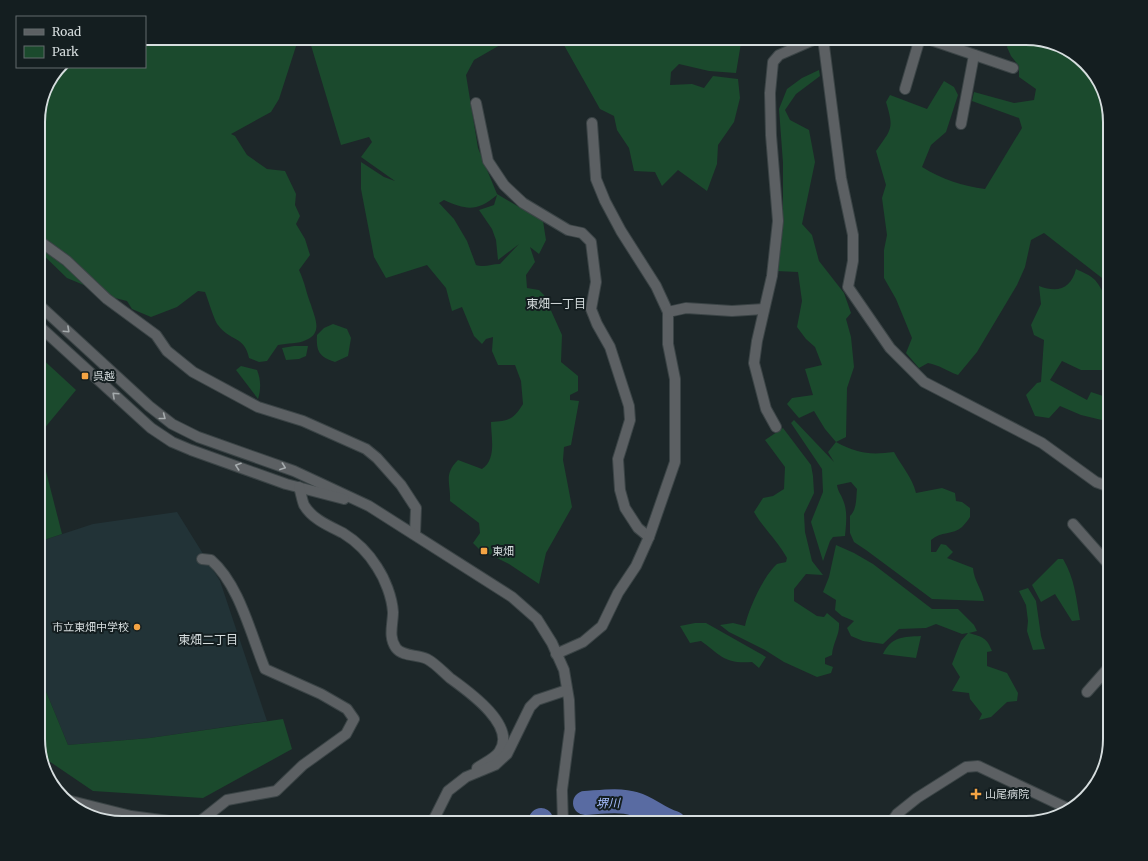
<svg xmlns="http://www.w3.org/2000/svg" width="1148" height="861" viewBox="0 0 1148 861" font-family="Merriweather,'Noto Sans JP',serif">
  <rect width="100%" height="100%" fill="#1d2729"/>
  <path fill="#223337" d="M 177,512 L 220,581 L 267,721 L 150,738 L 68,745 L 38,672 L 38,542 L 93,524 Z"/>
  <g fill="#1b4a2d" fill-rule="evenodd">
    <path d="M 159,38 L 512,38 L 474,60 L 466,75 L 478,148 L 497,194 L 543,221 L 546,240 L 539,254 L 530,247 L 535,262 L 526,275 L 527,288 L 539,290 L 544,295 L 562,335 L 561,362 L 578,376 L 578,391 L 570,395 L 570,400 L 579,401 L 571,445 L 564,447 L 563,460 L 572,507 L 546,553 L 539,584 L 509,564 L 479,549 L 473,543 L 480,533 L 479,523 L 450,501 C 451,483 443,475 458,460 L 482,469 C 497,459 491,437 491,422 C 509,421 514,419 523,404 L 521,381 L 515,365 L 498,365 L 492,351 L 493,337 L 486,339 L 482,344 L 474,336 L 462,307 L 452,311 L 446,288 L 427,265 L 386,278 L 374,257 L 361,189 L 361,162 L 384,177 L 395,181 L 361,157 L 372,142 L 369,137 L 341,145 L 310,42 L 298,40 L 279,99 L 271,112 L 231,134 L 235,136 L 247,155 L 267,169 L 285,171 L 296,194 L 295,205 L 300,216 L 296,224 L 305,239 L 310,255 L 299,270 C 305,283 306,292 311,305 C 315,318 323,333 306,340 C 299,344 287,343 278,345 L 267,361 L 259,362 L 249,358 C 245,336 229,341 218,325 C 214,320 208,299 205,292 L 198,291 L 177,307 L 151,317 L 132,309 L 127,301 L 115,298 L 67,278 L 38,250 L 38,194 L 44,184 L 38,181 L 38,116 L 47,85 L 60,67 L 145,67 L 145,43 ZM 497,195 L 494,205 L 479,210 L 492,229 L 496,240 L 498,260 L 519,244 L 500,264 C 491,264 485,268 476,265 L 467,241 L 454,219 L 439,203 L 444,200 C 466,210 477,212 497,195 Z"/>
    <path d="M 560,38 L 748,38 L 741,43 L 736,73 L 709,71 L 679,64 L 671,72 L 670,85 L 692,84 L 704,88 L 713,76 L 738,79 L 740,98 L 734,122 L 718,145 L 717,164 L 707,191 L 678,170 L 662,186 L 655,172 L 634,171 L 629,148 L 617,130 L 614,116 L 600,109 Z"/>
    <path d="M 1010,38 L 1026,38 L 1077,56 L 1080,59 L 1078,64 L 1085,73 L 1102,86 L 1110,122 L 1110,202 L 1104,224 L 1110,229 L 1110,245 L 1103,247 L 1102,278 L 1044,233 L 1031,240 L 1025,267 L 1017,285 L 977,352 L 958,375 C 947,371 939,365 928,363 L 919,368 L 906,353 L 912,338 L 896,299 L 884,278 L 884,250 L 887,235 L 882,198 L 886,185 L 876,151 C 892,128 894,129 886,102 L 890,95 L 927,109 L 944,81 L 954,87 L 958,95 L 946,132 L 931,145 L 922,167 C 941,179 963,186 985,189 L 1022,128 L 1019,118 L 972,101 L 974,92 L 1014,103 L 1034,100 L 1036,89 L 1019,77 L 1019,66 L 1011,56 L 1007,47 Z"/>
    <path d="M 819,70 L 820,76 L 796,94 L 785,110 L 790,120 L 809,130 L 815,162 L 802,224 L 812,235 L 819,261 L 844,293 L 851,313 L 846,319 L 851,337 L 854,367 L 847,388 L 846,437 L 836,442 C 858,454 871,455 894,452 C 902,467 912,477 916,493 L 942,488 L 955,493 L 956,501 L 962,502 L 970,508 L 970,517 C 968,520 965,524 962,527 C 953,535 941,531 931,540 L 931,552 L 936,552 L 941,544 L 946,545 L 953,552 L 947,558 L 973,568 C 974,581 982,589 984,601 L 932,599 L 866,550 L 854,542 L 850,533 L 850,516 C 857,509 856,499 857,489 L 851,482 L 837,485 C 838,492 841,494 843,500 C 848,511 846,524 845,536 L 833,537 L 830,541 L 823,561 L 811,522 L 823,492 L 822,469 L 791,423 L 794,420 L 834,462 L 828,452 L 836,442 L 825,429 L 814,411 L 799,418 L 787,404 L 792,398 L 813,395 L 805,369 L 822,365 L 815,347 L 806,339 L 797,327 L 802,301 L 798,272 L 776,271 L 783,216 L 783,163 L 779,109 L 787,89 L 802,78 Z"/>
    <path d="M 1076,269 C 1082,272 1090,275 1095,280 C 1116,305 1112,342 1102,370 L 1081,370 L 1062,361 L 1050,380 L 1087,400 L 1091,392 L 1109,398 C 1108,407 1110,413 1110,422 L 1081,415 L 1060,406 L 1049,418 L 1035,416 L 1026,395 L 1037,383 L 1041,382 L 1044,340 L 1034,335 L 1031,325 L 1041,304 L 1039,286 C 1058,293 1071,289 1076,269 Z"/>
    <path d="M 333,324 L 347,329 L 351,338 L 348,356 L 335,362 C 319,357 316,351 317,335 L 324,328 Z"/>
    <path d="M 294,346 L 308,346 L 306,356 L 299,359 L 286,360 L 282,348 Z"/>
    <path d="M 38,355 L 76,390 L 38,436 Z"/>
    <path d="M 241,366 L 257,370 C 261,380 261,389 258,399 L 236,370 Z"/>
    <path d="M 783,428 L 811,465 L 813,476 L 814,493 L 804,514 L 805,532 L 812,561 L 823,575 L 806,574 L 794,589 L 794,601 L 817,616 L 824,617 L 827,613 L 839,623 C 840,635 833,642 832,655 L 825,658 L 825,664 L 833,667 L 831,673 L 817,677 L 784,662 L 765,650 L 729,632 L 720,625 L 733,623 L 745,626 C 748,610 764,575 777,564 C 779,563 784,563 786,562 L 787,558 C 778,541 763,528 754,512 L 763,498 L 773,496 L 784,489 L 785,467 L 765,440 Z"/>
    <path d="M 38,440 L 62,534 L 38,542 Z"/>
    <path d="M 836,545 L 854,553 L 873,564 L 932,609 L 958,609 L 974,625 L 977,631 L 969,633 C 983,637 987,638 992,651 L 987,652 L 987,666 L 1007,673 L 1018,693 L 1017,701 L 1007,702 L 991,717 L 979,720 L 982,714 L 970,699 L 969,693 L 952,691 L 960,677 L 952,664 L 961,641 L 968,633 L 962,634 L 936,624 L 926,628 L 899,629 L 883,644 L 863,641 L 851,636 L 847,628 L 854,621 L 842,616 L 835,610 L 836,600 L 823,592 L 829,577 Z"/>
    <path d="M 1058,559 L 1063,559 C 1075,579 1076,598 1080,620 L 1072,621 L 1055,594 L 1041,602 L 1032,585 Z"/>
    <path d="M 1028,588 L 1036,601 L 1041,636 L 1045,649 L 1033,650 L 1027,631 L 1028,621 L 1026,605 L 1019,591 Z"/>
    <path d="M 695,623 L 706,623 L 766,657 L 759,668 L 752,662 C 724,664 722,656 701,641 L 690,643 L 680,626 Z"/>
    <path d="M 921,636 L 916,658 L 883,654 C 892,636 903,637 921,636 Z"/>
    <path d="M 38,672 L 68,745 L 150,738 L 283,719 L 292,749 L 203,798 L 93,791 L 43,757 L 38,740 Z"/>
  </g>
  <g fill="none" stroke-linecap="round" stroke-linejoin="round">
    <g stroke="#596ba2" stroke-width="24">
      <path d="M 585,803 C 601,802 619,799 635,804 C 649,808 658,818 674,823"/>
      <path d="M 539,823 L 541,820"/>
    </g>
    <g stroke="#3b4446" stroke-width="12">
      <g id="minor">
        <path d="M 823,38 L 841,178 L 853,235 L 853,261 L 848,287 L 890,348 L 924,382 L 1042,443 L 1096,482 L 1110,487"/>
        <path d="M 925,38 L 1013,68"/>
        <path d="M 905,89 L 920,38"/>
        <path d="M 476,103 L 488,161 L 504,185 L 523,203 L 568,230 L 582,233 L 591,242 L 596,282 L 591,309 L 597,324 L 610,347 L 629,406 L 630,420 L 618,459 L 620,490 L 625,508 L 638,528 L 649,537 L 636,566 L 618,593 L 602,626 L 583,642 L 556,654"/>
        <path d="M 592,123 L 596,179 L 605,201 L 621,231 L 656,286 L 668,312 L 668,344 L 675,379 L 675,462 L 649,537"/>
        <path d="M 961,124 L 974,55"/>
        <path d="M 38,240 L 67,261 L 107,299 L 156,335 L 167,351 L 193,372 L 258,407 L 303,421 L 366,449 L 377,458 L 401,485 L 416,508 L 415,534"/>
        <path d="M 38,304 L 149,406 L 172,424 L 198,437 L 294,471 L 369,506 L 512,597 L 537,619 L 552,643 L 564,670 L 569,700 L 570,729 L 562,790 L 563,823"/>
        <path d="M 668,312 L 686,308 L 732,311 L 764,309"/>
        <path d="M 38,325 L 151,428 L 172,442 L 191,450 L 286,484 L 344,499"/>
        <path d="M 776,427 L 766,409 L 754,363 L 757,341 L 772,276 L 778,221 L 771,135 L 770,93 L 773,62 L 779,55 L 818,38"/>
        <path d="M 299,487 C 301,493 302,500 304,505 C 312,519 329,526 343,533 C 356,541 369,554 377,567 C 385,579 392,597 393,612 C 393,624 388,637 396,648 C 403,657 417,654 427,659 C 435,663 443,672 450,678 C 468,691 518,726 499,752 C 494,759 484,763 477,768 L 477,772"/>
        <path d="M 1073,524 L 1110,566"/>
        <path d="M 1087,692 L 1110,666"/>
        <path d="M 67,800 L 131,816 L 184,823"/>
        <path d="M 198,823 L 227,800 L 276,791 L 303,765 L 346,734 L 354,719 L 347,709 L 321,694 L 265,669 C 251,635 239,584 211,560 L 202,559"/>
        <path d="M 432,823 L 448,791 L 466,777 L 495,765 L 507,754 L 530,707 L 537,700 L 567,690"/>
        <path d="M 891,823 L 897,814 L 917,798 L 966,767 L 978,766 L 1069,809"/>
      </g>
    </g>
    <use href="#minor" stroke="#5c6063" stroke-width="10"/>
  </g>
  <defs><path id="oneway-chevron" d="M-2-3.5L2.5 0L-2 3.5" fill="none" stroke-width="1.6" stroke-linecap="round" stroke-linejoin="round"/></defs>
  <g stroke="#a5abad">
    <use href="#oneway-chevron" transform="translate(67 330) rotate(43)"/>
    <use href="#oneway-chevron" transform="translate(115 395) rotate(-137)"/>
    <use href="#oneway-chevron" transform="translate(163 417) rotate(38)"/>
    <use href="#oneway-chevron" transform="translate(238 466) rotate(-161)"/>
    <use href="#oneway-chevron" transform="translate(283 467) rotate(20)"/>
  </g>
  <g fill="#f4a444" stroke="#141e20" stroke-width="1.5">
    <rect x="81" y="372" width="8" height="8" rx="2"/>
    <rect x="480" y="547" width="8" height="8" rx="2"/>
    <circle cx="137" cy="627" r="4"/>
    <path d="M974 788h4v4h4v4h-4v4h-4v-4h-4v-4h4z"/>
  </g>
  <g text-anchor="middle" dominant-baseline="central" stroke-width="4" stroke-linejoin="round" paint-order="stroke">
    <g font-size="11" fill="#d6ddde" stroke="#141e20" text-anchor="start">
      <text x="93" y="376">呉越</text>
      <text x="492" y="551">東畑</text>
      <text x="129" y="627" text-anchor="end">市立東畑中学校</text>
      <text x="985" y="794">山尾病院</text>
    </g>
    <g font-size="12" fill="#d6ddde" stroke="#141e20">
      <text x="556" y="303">東畑一丁目</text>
      <text x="208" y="639">東畑二丁目</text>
    </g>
    <g font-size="12" font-style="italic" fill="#a5bcfc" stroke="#141e20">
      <text transform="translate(608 803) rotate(-1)">堺川</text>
    </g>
  </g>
  <path d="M0 0H1148V861H0ZM122 45H1026A77 77 0 0 1 1103 122V739A77 77 0 0 1 1026 816H122A77 77 0 0 1 45 739V122A77 77 0 0 1 122 45Z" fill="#141e20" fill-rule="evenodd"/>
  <path fill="none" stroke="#d6ddde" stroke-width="2" d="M122 45H1026A77 77 0 0 1 1103 122V739A77 77 0 0 1 1026 816H122A77 77 0 0 1 45 739V122A77 77 0 0 1 122 45Z"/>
  <rect x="16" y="16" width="130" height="52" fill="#141e20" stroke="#626a6c"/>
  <rect x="24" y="29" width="20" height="6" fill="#5c6063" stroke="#626a6c"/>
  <text x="52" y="36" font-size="12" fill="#d6ddde">Road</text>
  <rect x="24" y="46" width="20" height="12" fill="#1b4a2d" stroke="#626a6c"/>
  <text x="52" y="56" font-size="12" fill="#d6ddde">Park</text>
</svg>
